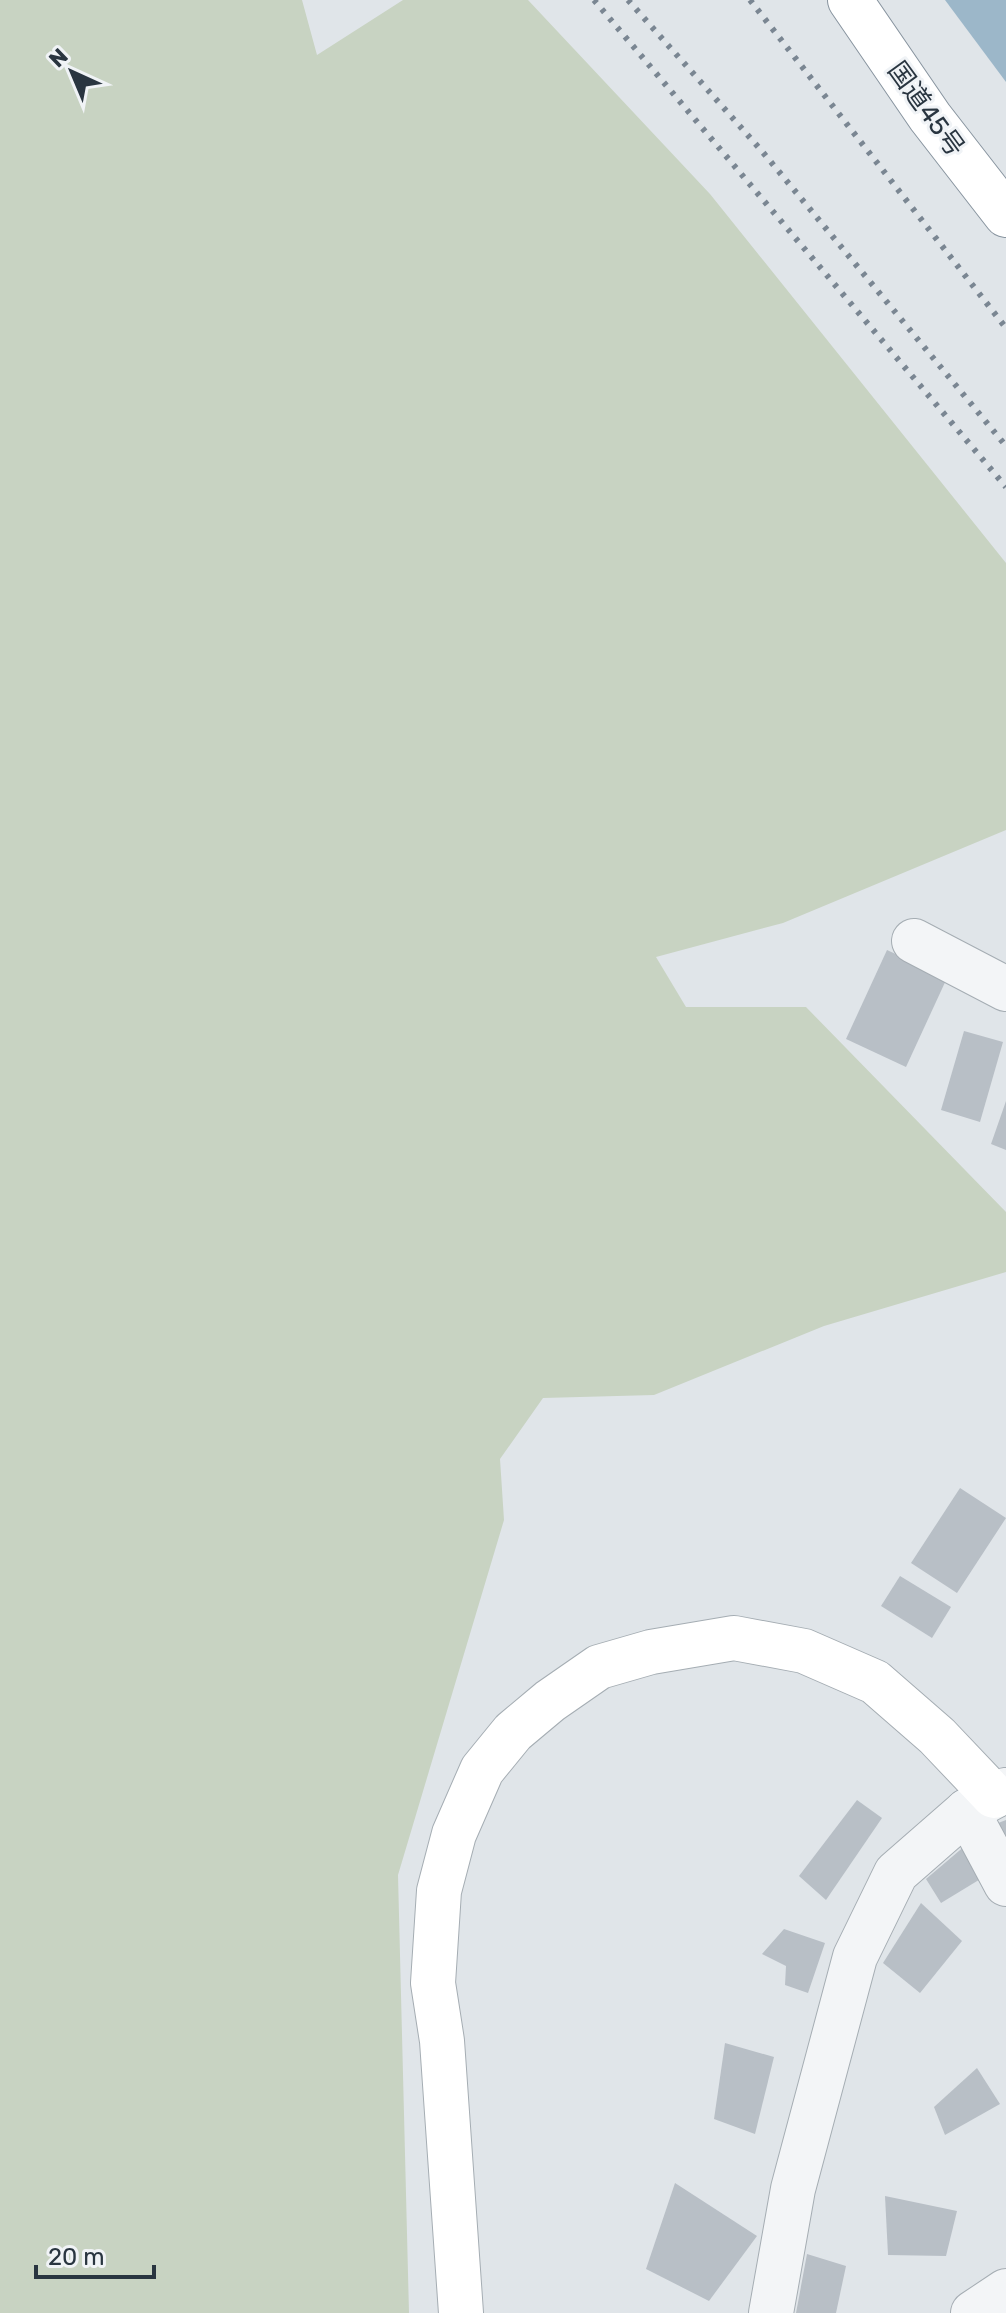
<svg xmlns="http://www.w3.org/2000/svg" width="1006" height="2313" viewBox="0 0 1006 2313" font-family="Rubik,'Noto Sans JP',sans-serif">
  <rect width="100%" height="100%" fill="#e0e5e9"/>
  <path fill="#c8d3c2" d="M 0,0 L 302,0 L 317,55 L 403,0 L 528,0 L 710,194 L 1006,563 L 1006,830 L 783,923 L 656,957 L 686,1007 L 806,1007 L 1006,1212 L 1006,1272 L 824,1326 L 654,1395 L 543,1398 L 500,1459 L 504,1520 L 398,1875 L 409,2313 L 0,2313 Z"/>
  <path fill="#9cb7c9" d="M 945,0 L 1006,0 L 1006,82 Z"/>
  <g fill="#b8bfc6">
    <path d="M 887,950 L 947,978 L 906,1067 L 846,1039 Z"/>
    <path d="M 964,1031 L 1003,1042 L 980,1122 L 941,1110 Z"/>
    <path d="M 1006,1101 L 1006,1150 L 991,1144 Z"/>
    <path d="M 960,1488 L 1006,1518 L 957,1593 L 911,1563 Z"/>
    <path d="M 900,1576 L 951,1607 L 932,1638 L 881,1606 Z"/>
    <path d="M 857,1800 L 882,1818 L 826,1900 L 799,1876 Z"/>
    <path d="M 1006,1820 L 1006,1857 L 993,1825 Z"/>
    <path d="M 966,1845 L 987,1875 L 941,1903 L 926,1879 Z"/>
    <path d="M 921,1903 L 962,1941 L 920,1993 L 883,1963 Z"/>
    <path d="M 784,1929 L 825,1943 L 808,1993 L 785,1985 L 786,1966 L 762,1954 Z"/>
    <path d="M 725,2043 L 774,2057 L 755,2134 L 714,2119 Z"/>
    <path d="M 977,2068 L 1000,2104 L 945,2135 L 934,2107 Z"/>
    <path d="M 675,2183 L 757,2236 L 709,2301 L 646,2269 Z"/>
    <path d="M 885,2196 L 957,2211 L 946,2256 L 888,2255 Z"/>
    <path d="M 807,2254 L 846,2266 L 836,2313 L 796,2313 Z"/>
  </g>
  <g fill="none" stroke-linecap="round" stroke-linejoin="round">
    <g stroke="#a5adb3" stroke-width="46">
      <g id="street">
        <path d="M 914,941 L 1006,989"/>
        <path d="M 967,1811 L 1006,1884"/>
        <path d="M 771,2313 L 793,2189 L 855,1957 L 896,1873 L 967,1811 L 1006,1790"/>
        <path d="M 973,2313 L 1006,2291"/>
      </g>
    </g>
    <g stroke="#a5adb3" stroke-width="46">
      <path id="secondary" d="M 461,2313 L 442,2041 L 433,1983 L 439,1891 L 454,1834 L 482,1770 L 513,1732 L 550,1701 L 599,1667 L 651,1652 L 734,1638 L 804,1651 L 875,1682 L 937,1736 L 994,1796"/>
    </g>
    <g stroke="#88949f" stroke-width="46">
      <path id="highway" d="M 850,0 L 930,117 L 1006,215"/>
    </g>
    <use href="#street" stroke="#f3f5f7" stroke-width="44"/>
    <use href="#secondary" stroke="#fff" stroke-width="44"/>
    <use href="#highway" stroke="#fff" stroke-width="44"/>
    <g stroke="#7a8692" stroke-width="6" stroke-dasharray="4 8" stroke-linecap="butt">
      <path d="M 594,0 L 1006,487"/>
      <path d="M 628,0 L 761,150 L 1006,446"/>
      <path d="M 750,0 L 1006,328"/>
    </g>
  </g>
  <g text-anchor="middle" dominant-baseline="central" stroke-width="6" stroke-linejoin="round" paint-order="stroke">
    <g font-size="26" fill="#293540" stroke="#f0f3f6">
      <text transform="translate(926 109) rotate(54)">国道45号</text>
    </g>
  </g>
  <g transform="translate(72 72) rotate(316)" stroke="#f0f3f6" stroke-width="6" paint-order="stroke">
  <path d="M0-6L14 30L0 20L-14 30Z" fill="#293540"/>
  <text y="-12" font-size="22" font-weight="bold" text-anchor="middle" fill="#293540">N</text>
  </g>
  <path d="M36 2265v12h118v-12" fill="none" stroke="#293540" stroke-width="4"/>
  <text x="48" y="2265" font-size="24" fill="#293540" stroke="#f0f3f6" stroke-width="6" paint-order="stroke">20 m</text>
</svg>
